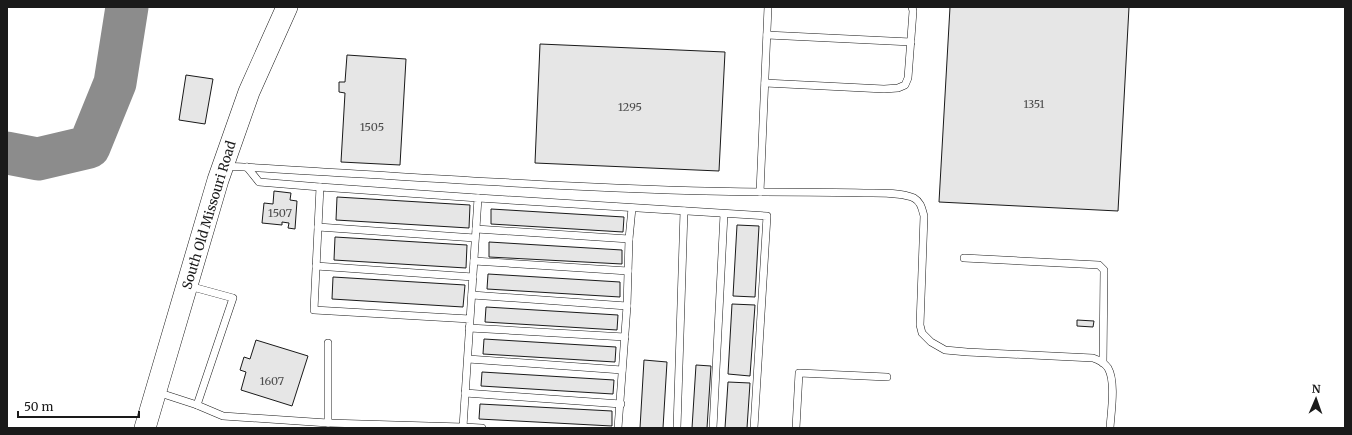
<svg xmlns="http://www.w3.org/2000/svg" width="1352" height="435" viewBox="0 0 1352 435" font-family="Merriweather,serif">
  <rect width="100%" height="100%" fill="#fff"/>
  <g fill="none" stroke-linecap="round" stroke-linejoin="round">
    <path stroke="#8c8c8c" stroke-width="43" d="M 7,153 L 38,159 L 89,147 L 115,83 L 127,7"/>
  </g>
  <g fill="#e6e6e6" stroke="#1a1a1a">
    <path d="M 950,7 L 1129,7 L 1118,211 L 939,202 Z"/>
    <path d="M 540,44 L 725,52 L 719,171 L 535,163 Z"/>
    <path d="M 347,55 L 406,59 L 400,165 L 341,162 L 345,93 L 339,92 L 339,82 L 345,82 Z"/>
    <path d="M 186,75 L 213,79 L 205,124 L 179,120 Z"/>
    <path d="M 274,191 L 291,193 L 290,200 L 297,201 L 295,229 L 288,228 L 289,223 L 282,222 L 282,225 L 262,223 L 264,203 L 273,204 Z"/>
    <path d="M 337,197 L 470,205 L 469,228 L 336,220 Z"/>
    <path d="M 491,209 L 624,217 L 623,232 L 491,224 Z"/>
    <path d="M 737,225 L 759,226 L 755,297 L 733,296 Z"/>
    <path d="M 335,237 L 467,245 L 466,268 L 334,260 Z"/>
    <path d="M 489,242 L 622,250 L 622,264 L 489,257 Z"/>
    <path d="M 488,274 L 620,282 L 620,297 L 487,289 Z"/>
    <path d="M 333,277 L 465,285 L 463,307 L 332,299 Z"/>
    <path d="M 732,304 L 755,305 L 750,376 L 728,374 Z"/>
    <path d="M 486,307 L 618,315 L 617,330 L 485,322 Z"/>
    <path d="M 1077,320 L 1094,321 L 1093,327 L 1077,326 Z"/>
    <path d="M 484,339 L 616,347 L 615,362 L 483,354 Z"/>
    <path d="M 256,340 L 308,356 L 292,406 L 241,390 L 246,372 L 240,370 L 244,357 L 250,359 Z"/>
    <path d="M 644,360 L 667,362 L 663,428 L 640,428 Z"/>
    <path d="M 696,365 L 711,366 L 707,428 L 692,428 Z"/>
    <path d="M 482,372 L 614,380 L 613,394 L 481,386 Z"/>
    <path d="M 728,382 L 750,383 L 747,428 L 725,428 Z"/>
    <path d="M 480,404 L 612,411 L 612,426 L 479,419 Z"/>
  </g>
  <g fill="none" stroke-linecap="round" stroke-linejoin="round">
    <g stroke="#1a1a1a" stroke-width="8">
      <g id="service">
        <path d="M 767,35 L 911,42"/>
        <path d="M 765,83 L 884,89 L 898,88 L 905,85 L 908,78 L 913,11 L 912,7"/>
        <path d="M 225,166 C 404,176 585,190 764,192 C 798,192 831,192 864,193 C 878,193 901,192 914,198 C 921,202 922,209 924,216 L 920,325 L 922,333 L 931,342 L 945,350 L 967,352 L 1093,358 C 1099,360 1104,362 1108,368 C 1116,382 1111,412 1110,428"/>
        <path d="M 247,167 L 259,182 L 320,187"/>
        <path d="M 760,192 L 768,7"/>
        <path d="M 478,198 L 767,216 L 754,428"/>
        <path d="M 318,227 L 475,238"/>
        <path d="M 476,229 L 629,239 L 632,208"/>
        <path d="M 964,258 L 1099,265 L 1104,270 L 1103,363"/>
        <path d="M 474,261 L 628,271"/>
        <path d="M 316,266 L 473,277"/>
        <path d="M 472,295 L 627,306"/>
        <path d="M 469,328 L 625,337"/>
        <path d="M 468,359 L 622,370"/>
        <path d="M 157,392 L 197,405 L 233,298 L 189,286"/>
        <path d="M 465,393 L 621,404"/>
        <path d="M 197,405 L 223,416 L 328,423 L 328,343"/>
        <path d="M 328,423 L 463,427 L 478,198 L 320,187 L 314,310 L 470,319"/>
        <path d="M 463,427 L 482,428"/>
        <path d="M 618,428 L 627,306 L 629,239"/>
        <path d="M 677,428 L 684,211"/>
        <path d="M 713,428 L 724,214"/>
        <path d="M 796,428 L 799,373 L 887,377"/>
      </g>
    </g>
    <g stroke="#1a1a1a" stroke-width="22">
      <path id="secondary" d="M 145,428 L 218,180 L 249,92 L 287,7"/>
    </g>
    <use href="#service" stroke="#fff" stroke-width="7"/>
    <use href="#secondary" stroke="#fff" stroke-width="21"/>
  </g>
  <g text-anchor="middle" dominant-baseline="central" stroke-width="3" stroke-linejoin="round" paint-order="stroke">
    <g font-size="11" fill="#4d4d4d">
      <text x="1034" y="104">1351</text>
      <text x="630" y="107">1295</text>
      <text x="372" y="127">1505</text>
      <text x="280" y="213">1507</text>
      <text x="272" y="381">1607</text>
    </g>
    <g font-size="13" fill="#1a1a1a" stroke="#fff">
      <text transform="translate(209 215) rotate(-73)">South Old Missouri Road</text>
    </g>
  </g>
  <rect width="1352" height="435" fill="none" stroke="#1a1a1a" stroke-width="16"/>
  <g transform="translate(1316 399) rotate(2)" stroke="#ffffff" stroke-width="3" paint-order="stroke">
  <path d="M0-3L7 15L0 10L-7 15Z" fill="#1a1a1a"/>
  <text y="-6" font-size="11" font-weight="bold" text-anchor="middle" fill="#1a1a1a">N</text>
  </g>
  <path d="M18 411v6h121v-6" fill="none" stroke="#1a1a1a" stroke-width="2"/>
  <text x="24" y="411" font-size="12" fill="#1a1a1a" stroke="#ffffff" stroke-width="3" paint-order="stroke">50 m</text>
</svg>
